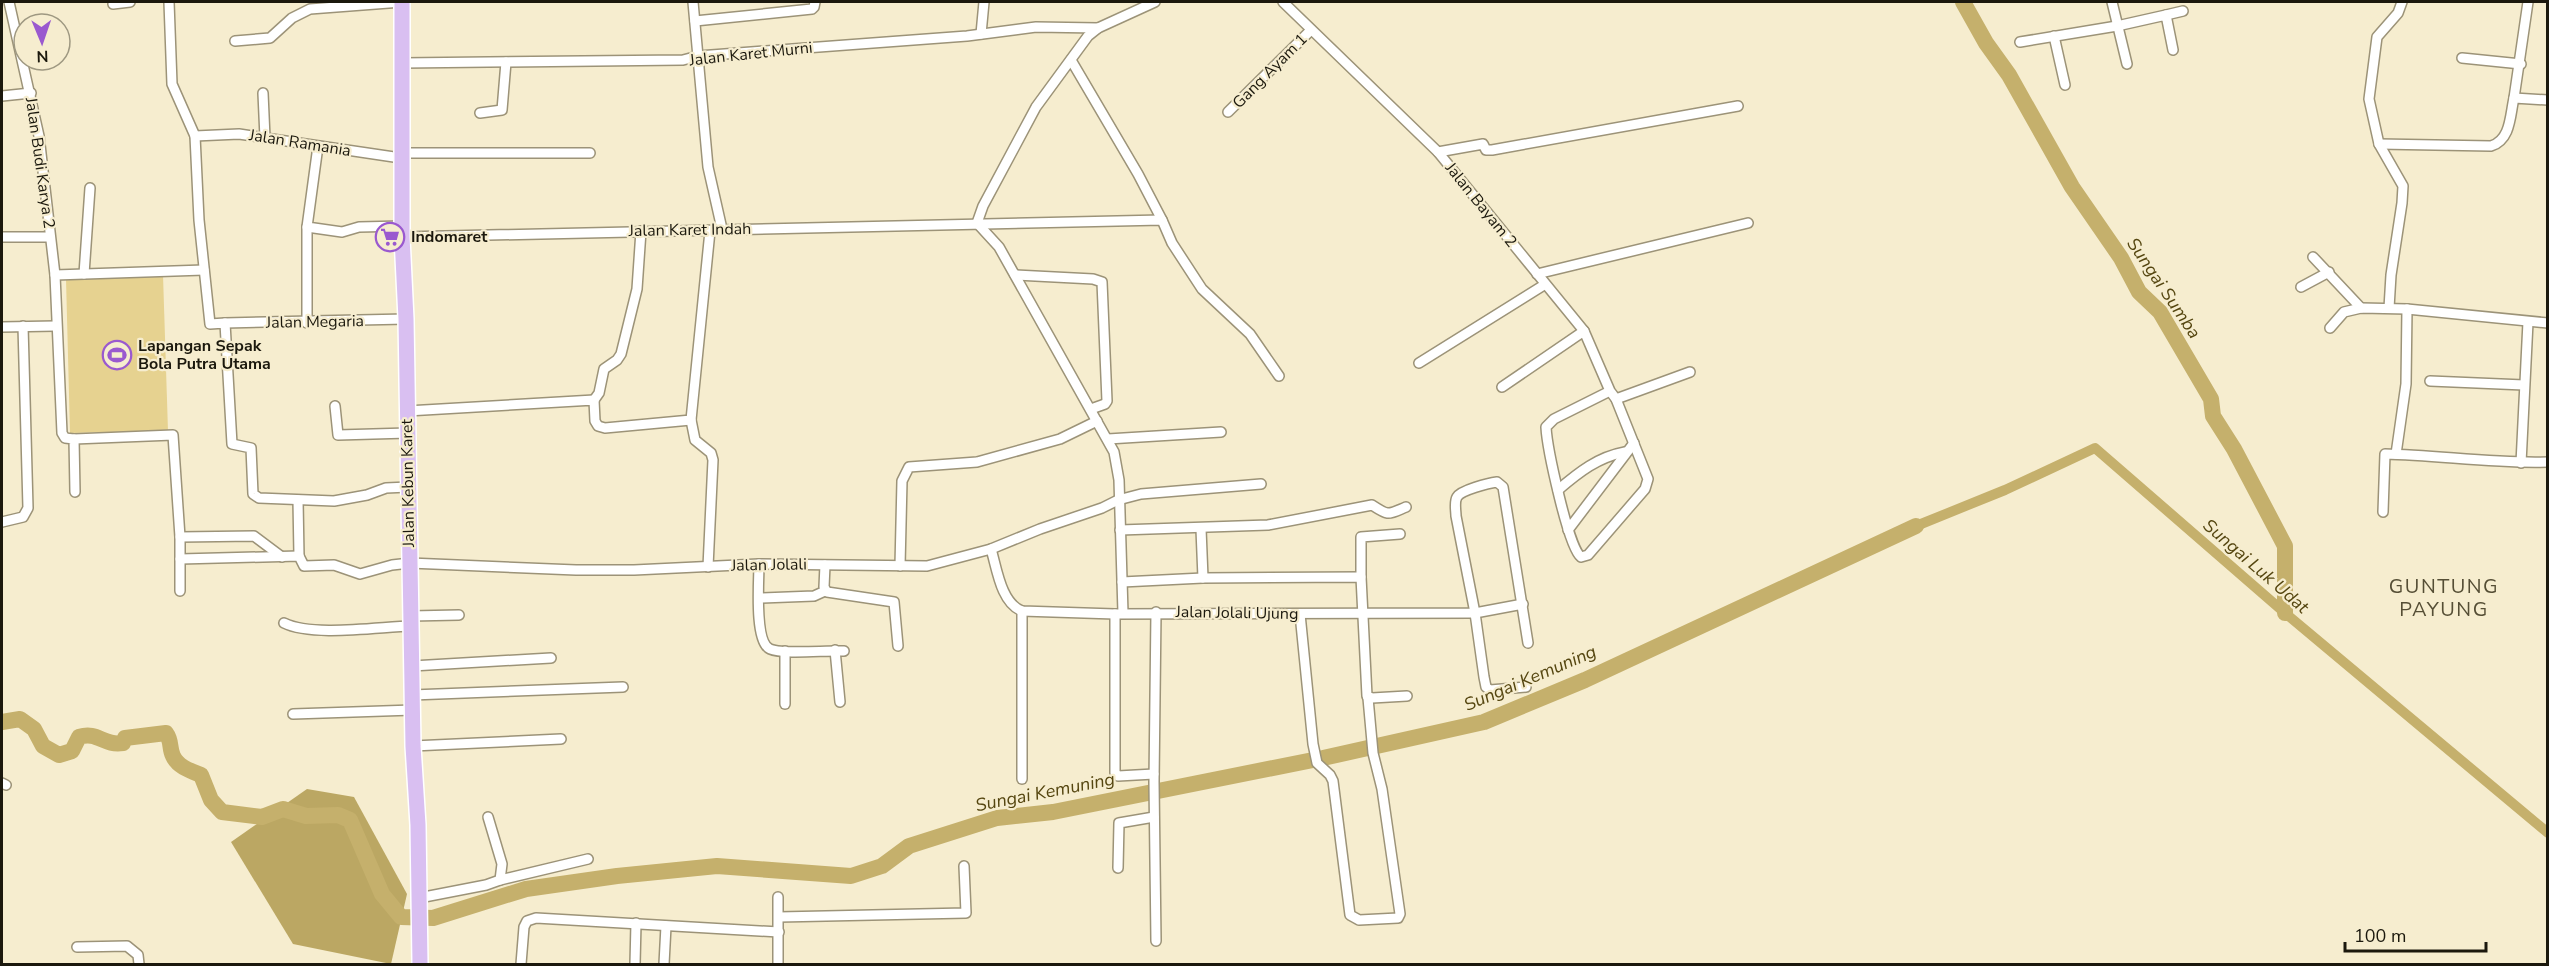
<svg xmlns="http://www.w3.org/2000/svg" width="2549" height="966" viewBox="0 0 2549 966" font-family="'Nunito Sans',sans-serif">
  <rect width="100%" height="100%" fill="#f6edcf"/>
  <path fill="#e6d290" d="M 163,275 L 168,431 L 70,433 L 66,279 Z"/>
  <path fill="#bba763" d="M 307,789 L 354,797 L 407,894 L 391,964 L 293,944 L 231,842 Z"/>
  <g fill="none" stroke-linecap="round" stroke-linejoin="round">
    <path stroke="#c5b06c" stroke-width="10" d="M 1916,526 L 2005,490 L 2095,448 L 2285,613 L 2548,833"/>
    <g stroke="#c5b06c" stroke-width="16">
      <path d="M 1963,2 L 1986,43 L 2009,75 L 2072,187 L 2121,258 L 2139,292 L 2160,312 L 2211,399 L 2213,416 L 2234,449 L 2285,546 L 2285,613"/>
      <path d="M 2,722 L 20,719 L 34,729 L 43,746 L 59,755 L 72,751 L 79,737 C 98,731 103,746 123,743 L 125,738 L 166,733 C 172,741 169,748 173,756 C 178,767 191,771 201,775 L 211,800 L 222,812 L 262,817 L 283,809 L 306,816 L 338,815 L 350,820 L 382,894 L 401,917 L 433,918 L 526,889 L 617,876 L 717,866 L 851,876 L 882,866 L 909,846 L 997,818 L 1053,812 L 1323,758 L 1484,722 L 1585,680 L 1916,526"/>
    </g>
    <g stroke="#9c9378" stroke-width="12">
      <g id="minor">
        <path d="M 9,2 L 39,136 L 55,275 L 62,433 L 65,438 L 74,439 L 75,492"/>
        <path d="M 169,2 L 172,84 L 195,136 L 199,220 L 210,324 L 225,323 L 232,444 L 251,448 L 253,494 L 259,498 L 334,501 L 367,495 L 386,488 L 408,487"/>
        <path d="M 693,2 L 708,167 L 722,229"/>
        <path d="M 1283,2 L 1438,152 L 1584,331 L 1610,391 L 1616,399 L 1648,479 L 1645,489 L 1588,555 L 1581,557 C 1568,547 1547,447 1546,427 L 1554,419 L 1610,391"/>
        <path d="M 2112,2 L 2127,64"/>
        <path d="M 113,4 L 130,2"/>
        <path d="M 2166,15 L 2183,11"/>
        <path d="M 695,21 L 812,9 L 814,7 L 815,2"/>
        <path d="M 981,34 L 984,2"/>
        <path d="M 2054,36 L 2065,85"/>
        <path d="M 235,41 L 270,38 L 292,18 L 310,9 L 402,2"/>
        <path d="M 2020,42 L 2117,26 L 2166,15 L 2173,50"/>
        <path d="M 2462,58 L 2521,64"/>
        <path d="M 1071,60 L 1138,174 L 1162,220"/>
        <path d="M 403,63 L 683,60 L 698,56 L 967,36 L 1036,27 L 1098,28"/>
        <path d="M 263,93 L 265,138"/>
        <path d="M 2,96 L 31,93"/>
        <path d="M 2514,98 L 2528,2"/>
        <path d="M 1228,112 L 1311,30"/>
        <path d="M 480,113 L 502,110 L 506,62"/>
        <path d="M 195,136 L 239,134 L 394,157 L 404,153 L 590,153"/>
        <path d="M 2379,144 L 2491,146 C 2511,140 2510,115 2514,98 L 2548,100"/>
        <path d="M 318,146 L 307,227 L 342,232 L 359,227 L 403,226"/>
        <path d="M 1438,152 L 1483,144 L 1486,150 L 1492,150 L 1738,106"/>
        <path d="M 977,223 L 999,247 L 1114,452 L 1119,480 L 1123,613"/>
        <path d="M 977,223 L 983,206 L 1036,107 L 1088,36 L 1098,28 L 1155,2"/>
        <path d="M 2,237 L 50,237"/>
        <path d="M 402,237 L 1162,220 L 1172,243 L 1202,289 L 1250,334 L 1279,376"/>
        <path d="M 2313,257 L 2361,308"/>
        <path d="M 84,274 L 90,188"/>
        <path d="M 1537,274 L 1748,223"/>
        <path d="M 55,275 L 204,270"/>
        <path d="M 1015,275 L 1093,279 L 1102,282 L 1107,401 L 1105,404 L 1091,409"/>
        <path d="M 2301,287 L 2329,272"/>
        <path d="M 2389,308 L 2391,275 L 2402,203 L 2403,186 L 2379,144 L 2369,99 L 2377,37 L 2398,13 L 2402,2"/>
        <path d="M 225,323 L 406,319"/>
        <path d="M 307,323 L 307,227"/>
        <path d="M 2,327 L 55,326"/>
        <path d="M 2330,328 L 2344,312 L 2361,308 L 2407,309 L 2548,323"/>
        <path d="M 1419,363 L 1544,285"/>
        <path d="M 2430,381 L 2524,385"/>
        <path d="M 1502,387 L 1584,331"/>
        <path d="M 1616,399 L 1690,372"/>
        <path d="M 594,400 L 599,393 L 604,369 L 617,360 L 621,354 L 637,289 L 641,231"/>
        <path d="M 335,406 L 338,435 L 408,433"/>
        <path d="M 407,411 L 594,400 L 595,421 L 598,426 L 605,428 L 691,420 L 710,231"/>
        <path d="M 691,420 L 695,440 L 711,453 L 713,460 L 708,567"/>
        <path d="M 74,439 L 173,435 L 180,537 L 180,591"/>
        <path d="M 1108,439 L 1221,432"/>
        <path d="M 2396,454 L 2406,384 L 2407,309"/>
        <path d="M 2521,463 L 2528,322"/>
        <path d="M 1558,490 C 1579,472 1598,457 1625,452"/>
        <path d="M 298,500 L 299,556"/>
        <path d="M 2383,512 L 2385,454 C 2439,455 2494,464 2548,462"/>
        <path d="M 2,522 L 23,517 L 28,508 L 23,326"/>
        <path d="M 1201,529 L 1203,578"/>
        <path d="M 1120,530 L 1268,525 L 1372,505 C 1389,516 1387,515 1406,507"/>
        <path d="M 1568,530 L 1634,443"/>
        <path d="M 180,537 L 254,536 L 282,557"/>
        <path d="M 991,549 C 997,569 1001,603 1022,611 L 1115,614 L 1475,613 L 1523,604"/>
        <path d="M 180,559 L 299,556 L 304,566 L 334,565 L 360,574 L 392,565 L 410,563 L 576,570 L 634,570 L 759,564 L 927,566 L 991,549 L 1040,529 L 1102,508 L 1118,500 L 1141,494 L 1261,484"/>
        <path d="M 759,564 C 759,580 754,642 770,649 C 784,655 827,650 844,651"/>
        <path d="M 825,565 L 824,587 L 827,592 L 894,602 L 898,646"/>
        <path d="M 900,566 L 902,481 L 909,467 L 977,462 L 1060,439 L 1097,421"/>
        <path d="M 1361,577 L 1361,537 L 1400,534"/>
        <path d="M 1122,582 L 1203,578 L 1361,577 L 1367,696 L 1372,698 L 1407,696"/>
        <path d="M 759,598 L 814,596 L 825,591"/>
        <path d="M 1115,614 L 1115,773 L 1118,776 L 1154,774"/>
        <path d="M 1300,614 L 1313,744 L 1317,763 L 1330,775 L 1333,781 L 1350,915 L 1359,920 L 1398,918 L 1400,914 L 1382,789 L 1373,753 L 1368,698"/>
        <path d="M 411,616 L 459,615"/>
        <path d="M 284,623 C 312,637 378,627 411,626"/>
        <path d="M 835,650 L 840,702"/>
        <path d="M 785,651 L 785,704"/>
        <path d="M 412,666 L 551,658"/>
        <path d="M 1526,687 L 1490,690 L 1486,687 L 1484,677 L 1475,613 L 1456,516 C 1456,511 1454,502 1457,497 C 1461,490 1489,483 1497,482 L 1503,487 L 1528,643"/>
        <path d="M 412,695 L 623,687"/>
        <path d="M 293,714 L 413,710"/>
        <path d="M 413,746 L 561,739"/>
        <path d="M 1022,779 L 1022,611"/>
        <path d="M 2,783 L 6,785"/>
        <path d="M 1118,868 L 1119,823 L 1154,817"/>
        <path d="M 500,880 L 588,859"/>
        <path d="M 419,898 L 486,885 L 500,880 L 502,864 L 488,817"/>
        <path d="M 779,917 L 966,913 L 964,866"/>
        <path d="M 1156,941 L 1154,782 L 1156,612"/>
        <path d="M 77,947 L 127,946 L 138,955 L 139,964"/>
        <path d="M 521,964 L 524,927 L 527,921 L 536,918 L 779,932"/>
        <path d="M 635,964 L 636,923"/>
        <path d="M 664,964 L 666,926"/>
        <path d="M 778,964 L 778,897"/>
      </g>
    </g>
    <g stroke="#fff" stroke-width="18">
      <path id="primary" d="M 402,2 L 402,237 L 406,319 L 413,746 L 418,825 L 420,964"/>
    </g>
    <use href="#minor" stroke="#fff" stroke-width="9"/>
    <use href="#primary" stroke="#d9bff1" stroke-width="15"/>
  </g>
  <defs>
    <g id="supermarket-ring" transform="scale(1.5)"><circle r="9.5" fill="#f6edcf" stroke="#9a59cf" stroke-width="1.5"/><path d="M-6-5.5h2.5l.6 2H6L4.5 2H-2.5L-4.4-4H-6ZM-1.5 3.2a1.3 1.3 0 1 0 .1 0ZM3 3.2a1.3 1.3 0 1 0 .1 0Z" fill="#9a59cf"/></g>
    <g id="stadium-ring" transform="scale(1.5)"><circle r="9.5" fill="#f6edcf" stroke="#9a59cf" stroke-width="1.5"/><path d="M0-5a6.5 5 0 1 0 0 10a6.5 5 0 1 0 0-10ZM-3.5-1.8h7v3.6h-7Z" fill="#9a59cf"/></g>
  </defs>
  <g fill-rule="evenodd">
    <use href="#supermarket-ring" x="390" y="237"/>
    <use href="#stadium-ring" x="117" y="355"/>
  </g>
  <g text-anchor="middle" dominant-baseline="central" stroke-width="4.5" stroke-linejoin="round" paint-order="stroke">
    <g font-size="16" fill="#1b180d" stroke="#f6edcf">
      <text transform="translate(751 54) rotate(-6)">Jalan Karet Murni</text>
      <text transform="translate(1270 71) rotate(-45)">Gang Ayam 1</text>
      <text transform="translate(300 143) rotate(9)">Jalan Ramania</text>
      <text transform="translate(40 163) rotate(82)">Jalan Budi Karya 2</text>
      <text transform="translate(1481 205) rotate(51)">Jalan Bayam 2</text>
      <text transform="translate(690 230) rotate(-1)">Jalan Karet Indah</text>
      <text transform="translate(315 322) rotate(-1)">Jalan Megaria</text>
      <text transform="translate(408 483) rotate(-91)">Jalan Kebun Karet</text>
      <text transform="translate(769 565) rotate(-1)">Jalan Jolali</text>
      <text transform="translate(1237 613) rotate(1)">Jalan Jolali Ujung</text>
    </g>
    <g font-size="16" font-weight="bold" fill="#1b180d" stroke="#f6edcf" text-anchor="start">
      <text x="411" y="237">Indomaret</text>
      <text x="138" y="346">Lapangan Sepak<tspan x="138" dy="18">Bola Putra Utama</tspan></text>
    </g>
    <g font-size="18" font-style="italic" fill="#554610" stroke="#f6edcf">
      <text transform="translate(2164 288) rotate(56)">Sungai Sumba</text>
      <text transform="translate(2256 566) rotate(41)">Sungai Luk Udat</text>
      <text transform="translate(1530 678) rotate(-23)">Sungai Kemuning</text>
      <text transform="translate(1045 792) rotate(-11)">Sungai Kemuning</text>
    </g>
    <g font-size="20" letter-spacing="1.5" fill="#554e35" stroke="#f6edcf">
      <text x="2444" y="586">GUNTUNG<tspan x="2444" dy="23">PAYUNG</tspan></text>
    </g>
  </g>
  <rect width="2549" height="966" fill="none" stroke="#1b180d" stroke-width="6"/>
  <g transform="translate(42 42) rotate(178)"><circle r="28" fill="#f6edcf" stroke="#9e9881" stroke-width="1.5"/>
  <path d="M0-4.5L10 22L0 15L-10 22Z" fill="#9a59cf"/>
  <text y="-9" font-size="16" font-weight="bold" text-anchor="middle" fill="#1b180d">N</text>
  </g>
  <path d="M2345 942v9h141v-9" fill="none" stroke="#1b180d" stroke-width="3"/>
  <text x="2354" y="942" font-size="18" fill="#1b180d" stroke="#f6edcf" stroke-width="4.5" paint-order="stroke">100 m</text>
</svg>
